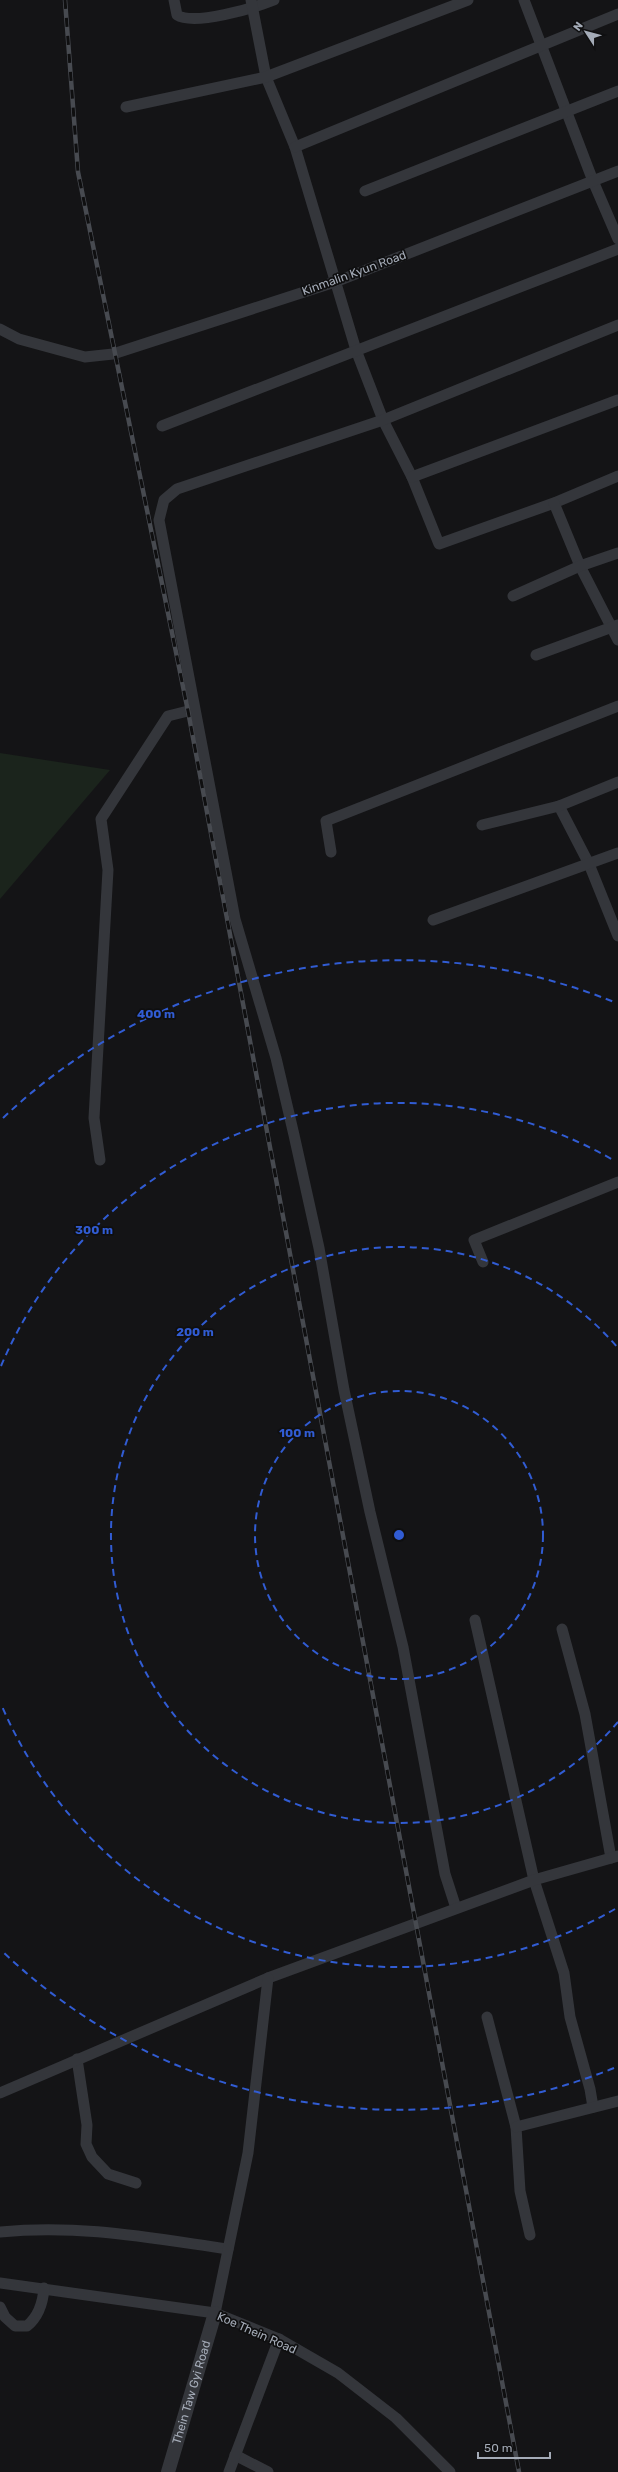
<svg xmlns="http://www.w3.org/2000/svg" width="618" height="2472" viewBox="0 0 618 2472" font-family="Rubik,sans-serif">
  <rect width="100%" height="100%" fill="#141416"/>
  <path fill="#1b241c" d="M 0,753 L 110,770 L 0,899 Z"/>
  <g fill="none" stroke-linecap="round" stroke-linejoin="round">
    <g stroke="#34363b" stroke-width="11">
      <path d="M 174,0 L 177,15 C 194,26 254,8 274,0"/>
      <path d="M 251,0 L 266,77 L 295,147 L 356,350 L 383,420 L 412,477 L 439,544 L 554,503 L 618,476"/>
      <path d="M 524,0 L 593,181 L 618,239"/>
      <path d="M 126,107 L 266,77 L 468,0"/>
      <path d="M 295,147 L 618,14"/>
      <path d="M 365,191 L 618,91"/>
      <path d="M 0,329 L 19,339 L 85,357 L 113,354 L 338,281 L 618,171"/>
      <path d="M 162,426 L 618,249"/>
      <path d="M 412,477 L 618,400"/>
      <path d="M 554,503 L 580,566 L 618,640"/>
      <path d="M 513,596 L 580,566 L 618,553"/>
      <path d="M 536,655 L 618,625"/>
      <path d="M 559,806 L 589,864 L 618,936"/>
      <path d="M 482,825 L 559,806 L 618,782"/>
      <path d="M 331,852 L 326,821 L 618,706"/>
      <path d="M 433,920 L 618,853"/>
      <path d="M 100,1160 L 94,1118 L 108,870 L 101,819 L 168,716 L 188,711"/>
      <path d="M 483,1262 L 474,1240 L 618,1182"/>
      <path d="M 475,1620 L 534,1880 L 564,1973 L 570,2017 L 590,2089 L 593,2107"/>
      <path d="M 562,1629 L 585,1714 L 611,1858"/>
      <path d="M 456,1908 L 445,1874 L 403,1647 L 370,1512 L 344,1390 L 319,1248 L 294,1135 L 276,1058 L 235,919 L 159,520 L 164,500 L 177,489 L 383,420 L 618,325"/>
      <path d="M 487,2017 L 516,2127 L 520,2191 L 530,2235"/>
      <path d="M 77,2059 L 87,2125 L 86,2144 L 92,2157 L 108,2174 L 136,2183"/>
      <path d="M 0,2093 L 268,1978 L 534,1880 L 618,1856"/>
      <path d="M 516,2127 L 618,2101"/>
      <path d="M 0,2232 C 80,2224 150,2238 228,2249"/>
      <path d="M 0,2283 L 215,2313 L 279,2339 L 338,2373 L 396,2418 L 450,2472"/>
      <path d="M 0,2307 L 5,2317 L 15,2326 L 27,2326 C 38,2317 43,2302 44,2288"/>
      <path d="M 215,2313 L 248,2153 L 268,1978"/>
      <path d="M 235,2455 L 268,2472"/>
      <path d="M 229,2472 L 279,2339"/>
    </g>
    <path stroke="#34363b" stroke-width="14" id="s1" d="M 168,2472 L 215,2313"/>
    <g stroke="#474a50" stroke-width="4.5">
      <path id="rail" d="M 65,0 L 78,172 L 188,711 L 519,2472"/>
    </g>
    <use href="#rail" stroke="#0f0f10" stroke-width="3" stroke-dasharray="9" stroke-linecap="butt"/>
  </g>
  <g fill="none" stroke="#315cd3" stroke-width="2" stroke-dasharray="7 5">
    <circle cx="399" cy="1535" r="144"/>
    <path d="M618 1722A288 288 0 1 1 618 1348"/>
    <path d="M615 1909A432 432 0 0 1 1 1704M1 1366A432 432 0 0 1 615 1161"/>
    <path d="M614 2068A575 575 0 0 1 3 1952M3 1118A575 575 0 0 1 614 1002"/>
  </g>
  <g text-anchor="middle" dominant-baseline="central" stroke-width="3.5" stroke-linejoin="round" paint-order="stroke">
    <g font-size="12" fill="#a4abb7" stroke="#0f0f10">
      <text transform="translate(354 273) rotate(-20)">Kinmalin Kyun Road</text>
      <text transform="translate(257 2333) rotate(24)">Koe Thein Road</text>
      <text stroke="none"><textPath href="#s1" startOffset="83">Thein Taw Gyi Road</textPath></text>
    </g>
  </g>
  <circle cx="399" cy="1535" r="6" fill="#315cd3" stroke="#0f0f10" stroke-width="2"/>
  <g font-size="12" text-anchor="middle" font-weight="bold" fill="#315cd3" stroke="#0f0f10" stroke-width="3.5" stroke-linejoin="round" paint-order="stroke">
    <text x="156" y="1018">400 m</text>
    <text x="94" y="1234">300 m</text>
    <text x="195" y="1336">200 m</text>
    <text x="297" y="1437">100 m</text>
  </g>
  <g transform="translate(586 32) rotate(306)" stroke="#0f0f10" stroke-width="3" paint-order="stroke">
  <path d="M0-3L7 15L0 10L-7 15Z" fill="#a4abb7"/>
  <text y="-6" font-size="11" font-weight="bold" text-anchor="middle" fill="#a4abb7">N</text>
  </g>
  <path d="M478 2452v6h72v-6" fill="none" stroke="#a4abb7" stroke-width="2"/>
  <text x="484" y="2452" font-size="12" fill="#a4abb7" stroke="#0f0f10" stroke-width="3" paint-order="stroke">50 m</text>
</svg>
